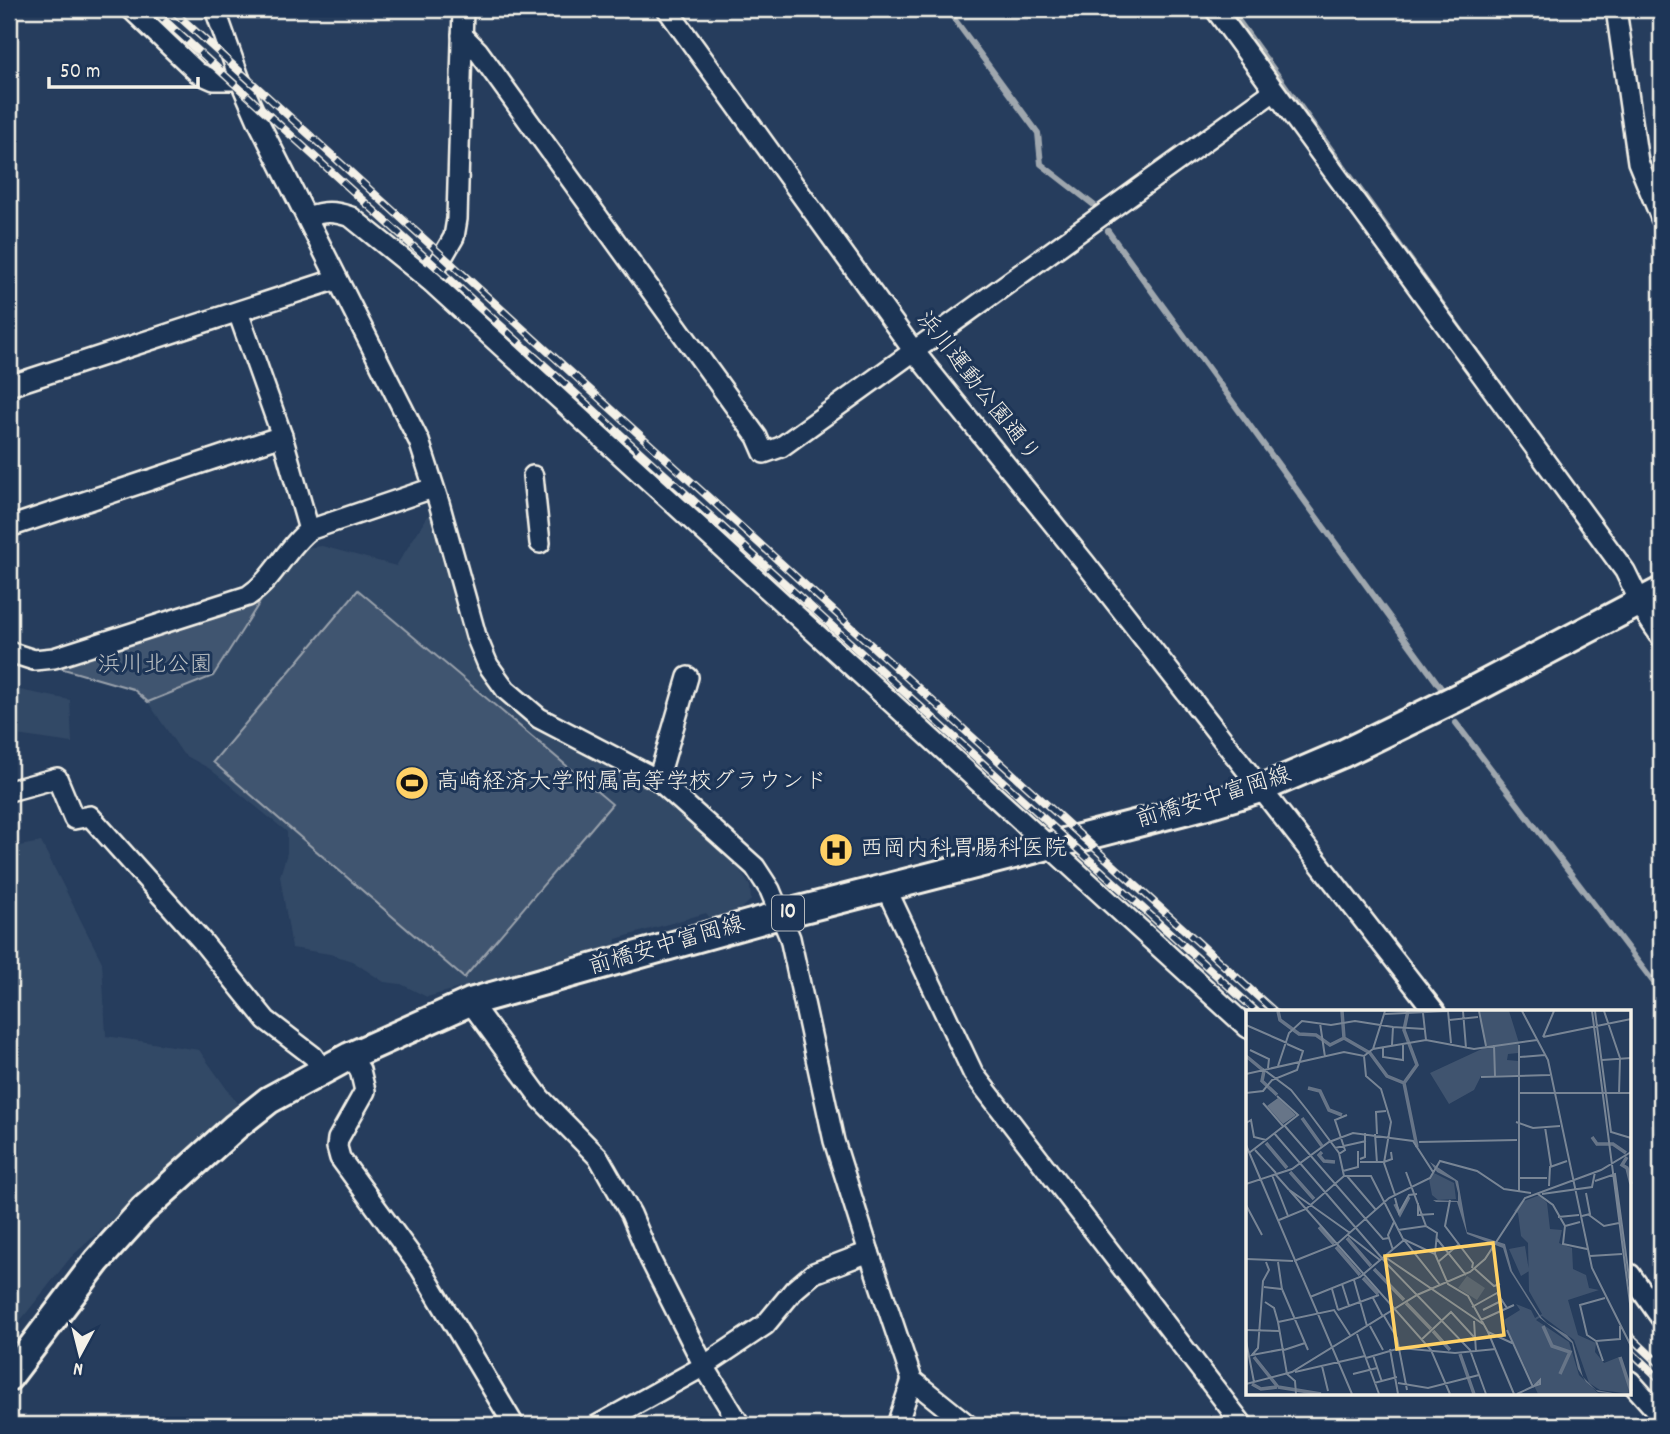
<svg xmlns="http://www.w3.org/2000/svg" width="1670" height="1434" viewBox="0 0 1670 1434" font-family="Dekko,'Klee One',sans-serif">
  <rect width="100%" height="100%" fill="#263d5d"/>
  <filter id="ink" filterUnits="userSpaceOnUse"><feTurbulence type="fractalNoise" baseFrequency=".0143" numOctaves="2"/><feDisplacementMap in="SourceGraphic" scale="14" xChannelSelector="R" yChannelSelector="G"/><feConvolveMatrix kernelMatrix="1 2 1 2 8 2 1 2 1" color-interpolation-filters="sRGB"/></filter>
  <g filter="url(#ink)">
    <g fill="#334966">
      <path d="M 433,508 L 467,641 L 478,662 L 497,691 L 656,787 L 739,869 L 750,886 L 751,900 L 741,909 L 711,919 L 706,913 L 616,939 L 615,945 L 427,997 L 401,984 L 384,982 L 352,961 L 330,954 L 292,948 L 280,876 L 287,853 L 287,832 L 210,769 L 183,754 L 148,702 L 213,676 L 260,602 L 305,548 L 322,546 L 396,566 Z"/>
      <path d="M 9,688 L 70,700 L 72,743 L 9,734 Z"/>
      <path d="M 41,842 L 102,962 L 106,1036 L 199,1050 L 241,1109 L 190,1149 L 71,1257 L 16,1326 L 9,1314 L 9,848 Z"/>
    </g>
    <g fill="#40546f" stroke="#9aa2ac" stroke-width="2">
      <path d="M 358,590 L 612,804 L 464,978 L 213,762 Z"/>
      <path d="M 260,602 L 213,676 L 148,702 L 133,689 L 53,666 Z"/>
    </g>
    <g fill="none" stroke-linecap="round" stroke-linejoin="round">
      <g stroke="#9fa7ae" stroke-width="6">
        <path d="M 947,9 L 1038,133 L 1041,164 L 1095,206"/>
        <path d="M 1230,9 L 1486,365"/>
        <path d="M 1108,231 L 1444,692"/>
        <path d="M 1456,723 L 1661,992"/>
      </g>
      <g stroke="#f4f1e8" stroke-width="24">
        <g id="minor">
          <path d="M 131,9 L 198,73 L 214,80 L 240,80"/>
          <path d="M 215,9 L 240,80 L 257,119 L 419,441 L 439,503 L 476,636 L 488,665 L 506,690 L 539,718 L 658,780 L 755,867 L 770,890 L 790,938 L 834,1141 L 869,1252 L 912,1380 L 968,1425"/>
          <path d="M 667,9 L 913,350 L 1085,563 L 1435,1012"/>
          <path d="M 1215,9 L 1625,571 L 1648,618 L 1661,637"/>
          <path d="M 1616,9 L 1638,162 L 1661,218"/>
          <path d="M 462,35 L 478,51 L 757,437 L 764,453 L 781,447 L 1274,91"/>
          <path d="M 307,217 C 324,211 334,211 351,217 L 429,280 L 1248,1028"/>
          <path d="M 429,280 L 454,237 L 457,219 L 463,9"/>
          <path d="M 238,312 L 282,436 L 309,530"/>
          <path d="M 9,386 L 337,279"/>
          <path d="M 533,476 L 540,543"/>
          <path d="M 9,527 L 282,436"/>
          <path d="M 9,652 L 34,660 L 54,658 L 248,596 C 274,579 285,549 309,530 L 433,488"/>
          <path d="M 658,780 L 688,677"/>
          <path d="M 9,791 L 57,778 L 74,819 L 90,816 L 202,941 L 266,1020 L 313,1056 L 324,1071"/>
          <path d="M 886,888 L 973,1073 L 1243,1425"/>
          <path d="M 470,1002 L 541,1099 L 599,1158 L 631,1214 L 650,1259 L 704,1366 L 740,1425"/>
          <path d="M 350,1056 L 360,1070 L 365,1091 L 338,1139 L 337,1147 L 340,1158 L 421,1269 L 514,1425"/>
          <path d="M 1630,1274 L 1661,1318"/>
          <path d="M 1630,1381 L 1661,1416"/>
          <path d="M 598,1425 L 704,1366 L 765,1325 L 794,1290 L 814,1273 L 869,1252"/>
          <path d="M 897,1425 L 912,1380"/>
        </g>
      </g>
      <g stroke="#f4f1e8" stroke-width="32">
        <path id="major" d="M 9,1377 L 97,1261 L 143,1210 L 235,1127 L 269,1100 L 350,1056 L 470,1002 L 780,915 L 1204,806 L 1260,789 L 1342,754 L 1469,692 L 1661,591"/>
      </g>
      <use href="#minor" stroke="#1d3557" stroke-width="19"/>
      <use href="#major" stroke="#1d3557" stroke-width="26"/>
      <g stroke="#f4f1e8" stroke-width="8">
        <g id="rail">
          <path d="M 152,9 L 1257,1012"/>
          <path d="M 171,9 L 1275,1012"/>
          <path d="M 1630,1336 L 1661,1365"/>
          <path d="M 1630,1351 L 1661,1380"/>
        </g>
      </g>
      <use href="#rail" stroke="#1d3557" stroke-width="5" stroke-dasharray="16" stroke-linecap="butt"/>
    </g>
  </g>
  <defs>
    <g id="stadium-disc" transform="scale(1.75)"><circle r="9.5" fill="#ffd166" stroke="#1d3557"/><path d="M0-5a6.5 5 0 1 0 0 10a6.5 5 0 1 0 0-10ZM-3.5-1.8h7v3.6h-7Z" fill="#111"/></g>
    <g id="hospital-disc" transform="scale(1.75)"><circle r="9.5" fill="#ffd166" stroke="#1d3557"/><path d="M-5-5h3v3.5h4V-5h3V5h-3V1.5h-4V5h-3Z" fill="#111"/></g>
  </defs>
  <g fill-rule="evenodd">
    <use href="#stadium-disc" x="412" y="783"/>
    <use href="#hospital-disc" x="836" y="850"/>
  </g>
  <g text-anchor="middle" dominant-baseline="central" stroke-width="6" stroke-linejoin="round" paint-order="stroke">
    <rect fill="#1d3557" stroke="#b4b9bc" stroke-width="2" x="772" y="895.5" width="32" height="35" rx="5"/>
    <g font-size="21" font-weight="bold" fill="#f4f1e8">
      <text x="788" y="913">10</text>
    </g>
    <g font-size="23" fill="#f4f1e8" stroke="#1d3557">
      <text transform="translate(977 388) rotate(52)">浜川運動公園通り</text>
      <text transform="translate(1214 799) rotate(-17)">前橋安中富岡線</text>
      <text transform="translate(667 947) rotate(-16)">前橋安中富岡線</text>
    </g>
    <g font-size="23" fill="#bec2c4" stroke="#1d3557">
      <text x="155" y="666">浜川北公園</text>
    </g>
    <g font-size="23" fill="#f4f1e8" stroke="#1d3557" text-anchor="start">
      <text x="436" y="783">高崎経済大学附属高等学校グラウンド</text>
      <text x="860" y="850">西岡内科胃腸科医院</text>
    </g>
  </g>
  <g transform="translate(1246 1010)">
    <rect width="385" height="385" fill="#263d5d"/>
    <path d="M 233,1 L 263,1 L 273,33 L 272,43 L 262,44 L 261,50 L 272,51 L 273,65 L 235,66 L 228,80 L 203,94 L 184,63 L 240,37 ZM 188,163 L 208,173 L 210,189 L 192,190 L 186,185 L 183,169 ZM 294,185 L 301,193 L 304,219 L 316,220 L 313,233 L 326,238 L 327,259 L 340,265 L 343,278 L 353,280 L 322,290 L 332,325 L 350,333 L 349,342 L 358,353 L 373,347 L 385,384 L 354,380 L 343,373 L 328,330 L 296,306 L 290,310 L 323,332 L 333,365 L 353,384 L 292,384 L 261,319 L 258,310 L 274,300 L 270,294 L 285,300 L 289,308 L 296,304 L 283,281 L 282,233 L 275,226 L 272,203 L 268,201 L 275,192 ZM 279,236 L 283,261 L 275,266 L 263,239 ZM 221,266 L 239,278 L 231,290 L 212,278 Z" fill="#40546f"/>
    <path d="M 32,88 L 50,105 L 37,114 L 21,96 ZM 184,152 L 212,171 L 221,222 L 259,234 L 266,261 L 295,307 L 301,313 L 321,325 L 327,332 L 337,367 L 350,380 L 372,384 L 352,382 L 340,372 L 332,359 L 326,333 L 294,308 L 264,261 L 257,238 L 221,224 L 211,192 L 190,192 L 187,190 L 212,191 L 212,183 L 209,171 L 191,162 Z" fill="#677588"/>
    <path fill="none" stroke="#677588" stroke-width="3.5" d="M 32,1 L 34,10 L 53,24 L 70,25 L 84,35 L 98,28M 96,1 L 98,28M 98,28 L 124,43 L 141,66 L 158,73M 0,46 L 18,61 L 16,71 L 31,85M 158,73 L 171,137M 158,73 L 171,55 L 158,20 L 162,1M 62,78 L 74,81 L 83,100 L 96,105M 56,108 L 76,136M 346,127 L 351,134 L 367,134 L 380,143M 20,133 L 41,158M 76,142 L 73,145 L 78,151 L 89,152M 381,147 L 376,155 L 381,158 L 385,174M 44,162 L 68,189M 149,194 L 154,204 L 163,187M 73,217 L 88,234M 101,228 L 125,256M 90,237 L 114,265M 128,259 L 158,290M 117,268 L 132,284M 160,293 L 185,319M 297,316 L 306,336 L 324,342 L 314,364M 187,321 L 204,340M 214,344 L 228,384M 8,347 L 32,377M 374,347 L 385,381M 6,374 L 15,379 L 31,377M 32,377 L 75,384"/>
    <path fill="none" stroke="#788595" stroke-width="2" d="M 202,1 L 205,33M 217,1 L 220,38M 233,1 L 240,36M 276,1 L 302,50 L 346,258 L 385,336M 346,1 L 385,301M 349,1 L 365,122 L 385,128M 358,1 L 374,48M 177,3 L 180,30M 139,4 L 202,1M 203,10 L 232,7M 74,13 L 79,47M 0,15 L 41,33M 297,27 L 385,9M 297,27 L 308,1M 146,35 L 147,17 L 179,19M 248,35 L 249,66M 137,37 L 137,47 L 157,50 L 157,34M 127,39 L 139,1M 4,40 L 23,49 L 22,58M 118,46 L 120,66 L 135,79 L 145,112 L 138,153 L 149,185M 274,47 L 299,45M 356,50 L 385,48M 32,56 L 43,23 L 56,11 L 85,15 L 109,11 L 147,17M 17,59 L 45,80 L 61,100 L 93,143 L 98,166 L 125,166 L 157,229 L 189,244 L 202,274 L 222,286 L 242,322 L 268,384M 0,64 L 98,42 L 118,46 L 127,39 L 180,30 L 228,39 L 291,30M 235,67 L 304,65M 0,83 L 17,81 L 26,70 L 51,60 L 57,41 L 41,34M 274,83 L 385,83M 373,84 L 374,48M 17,93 L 37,116M 270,112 L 287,118 L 314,116M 0,113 L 5,110 L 8,127 L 20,130M 38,115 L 137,229 L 143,228M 299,117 L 305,156M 28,123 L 141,254 L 224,340 L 240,384M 129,124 L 131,153M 131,124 L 130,102 L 140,101M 173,132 L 271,130M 0,135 L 106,384M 89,138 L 120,131M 9,140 L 30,163M 3,143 L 52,105 L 31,86M 93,144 L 99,140 L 89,110 L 101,105M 114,149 L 119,147 L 119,123M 114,152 L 138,152 L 146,149 L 145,142M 97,161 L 112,157 L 112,141M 160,162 L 180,216 L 191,223 L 189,244M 29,164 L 185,340 L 204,384M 26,165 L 42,206M 101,166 L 130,200M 272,168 L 301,168M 349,171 L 369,164 L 385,282M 0,174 L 46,159 L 83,132 L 107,123 L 167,131 L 187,162M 303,176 L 304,157 L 321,151M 42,179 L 104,223M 273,181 L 273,35M 292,184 L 307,195 L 319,216M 296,184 L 346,177 L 349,162M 149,188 L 153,203 L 163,185 L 171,184M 204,190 L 199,216 L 227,253 L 226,258M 172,193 L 172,205 L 188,204M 0,195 L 16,225M 343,205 L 358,216 L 373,213M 336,206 L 344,204 L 340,183M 312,207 L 333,205M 33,210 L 60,199 L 98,166M 334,212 L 319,216 L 317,234 L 341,239M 152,220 L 180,216M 102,225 L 134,250M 191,229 L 220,265M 147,240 L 142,225 L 148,212M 344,246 L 376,244M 139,247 L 237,314M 0,249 L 47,251M 48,251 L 91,234 L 143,188 L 184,168 L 194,151 L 231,161 L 258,179 L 285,183M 20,252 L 23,260 L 17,271 L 12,338 L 6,345 L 38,339M 192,252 L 212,235M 229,259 L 248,276 L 254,274M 108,270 L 121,316M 96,274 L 103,296M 18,277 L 36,279 L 32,252M 36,279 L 62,340M 86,279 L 92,300M 64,287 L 114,267 L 158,230 L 194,275M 127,288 L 137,307M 359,288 L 334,295 L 341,325 L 350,331 L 374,329 L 374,316M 19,292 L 28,298 L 32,312M 226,297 L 251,283 L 261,298M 92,300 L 133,285M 237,300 L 257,290M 138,306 L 151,328 L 161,380M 235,310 L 268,295M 228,311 L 230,342M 124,316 L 137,340M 0,320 L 33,321M 261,320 L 287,377M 242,322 L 266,333M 111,324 L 133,384M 175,330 L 205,302 L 228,327M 0,331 L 8,372M 350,331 L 357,351M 144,339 L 152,384M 38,340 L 59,333M 127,345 L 136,372M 120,348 L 154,338 L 209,343 L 250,339M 76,356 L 82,381M 49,362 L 119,346M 107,364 L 131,358M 128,373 L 151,367M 152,373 L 182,378 L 233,365M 0,374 L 46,362 L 171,285 L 224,262 L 239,249 L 279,188 L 355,160 L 385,142M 50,384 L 49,371 L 41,364 L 32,312 L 88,300 L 104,325M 271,384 L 288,376 L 294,374 L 294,370 L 287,377"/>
    <path fill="#ffd166" fill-opacity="0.15" stroke="#ffd166" stroke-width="3.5" d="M 247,233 L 258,325 L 151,339 L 139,246 Z"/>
    <rect width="385" height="385" fill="none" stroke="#f4f1e8" stroke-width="3.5"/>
  </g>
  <rect width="1670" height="1434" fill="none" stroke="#1d3557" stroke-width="35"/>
  <rect x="18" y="18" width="1635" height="1399" fill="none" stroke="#f4f1e8" stroke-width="2.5" filter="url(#ink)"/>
  <g transform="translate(80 1354) rotate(187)" stroke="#1d3557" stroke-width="5" paint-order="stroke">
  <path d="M0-5L12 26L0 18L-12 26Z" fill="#f4f1e8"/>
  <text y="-10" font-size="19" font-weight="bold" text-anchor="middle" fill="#f4f1e8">N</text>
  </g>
  <path d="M49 77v10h149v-10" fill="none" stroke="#f4f1e8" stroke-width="3.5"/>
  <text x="60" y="77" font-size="21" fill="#f4f1e8" stroke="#1d3557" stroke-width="5" paint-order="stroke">50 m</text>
</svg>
